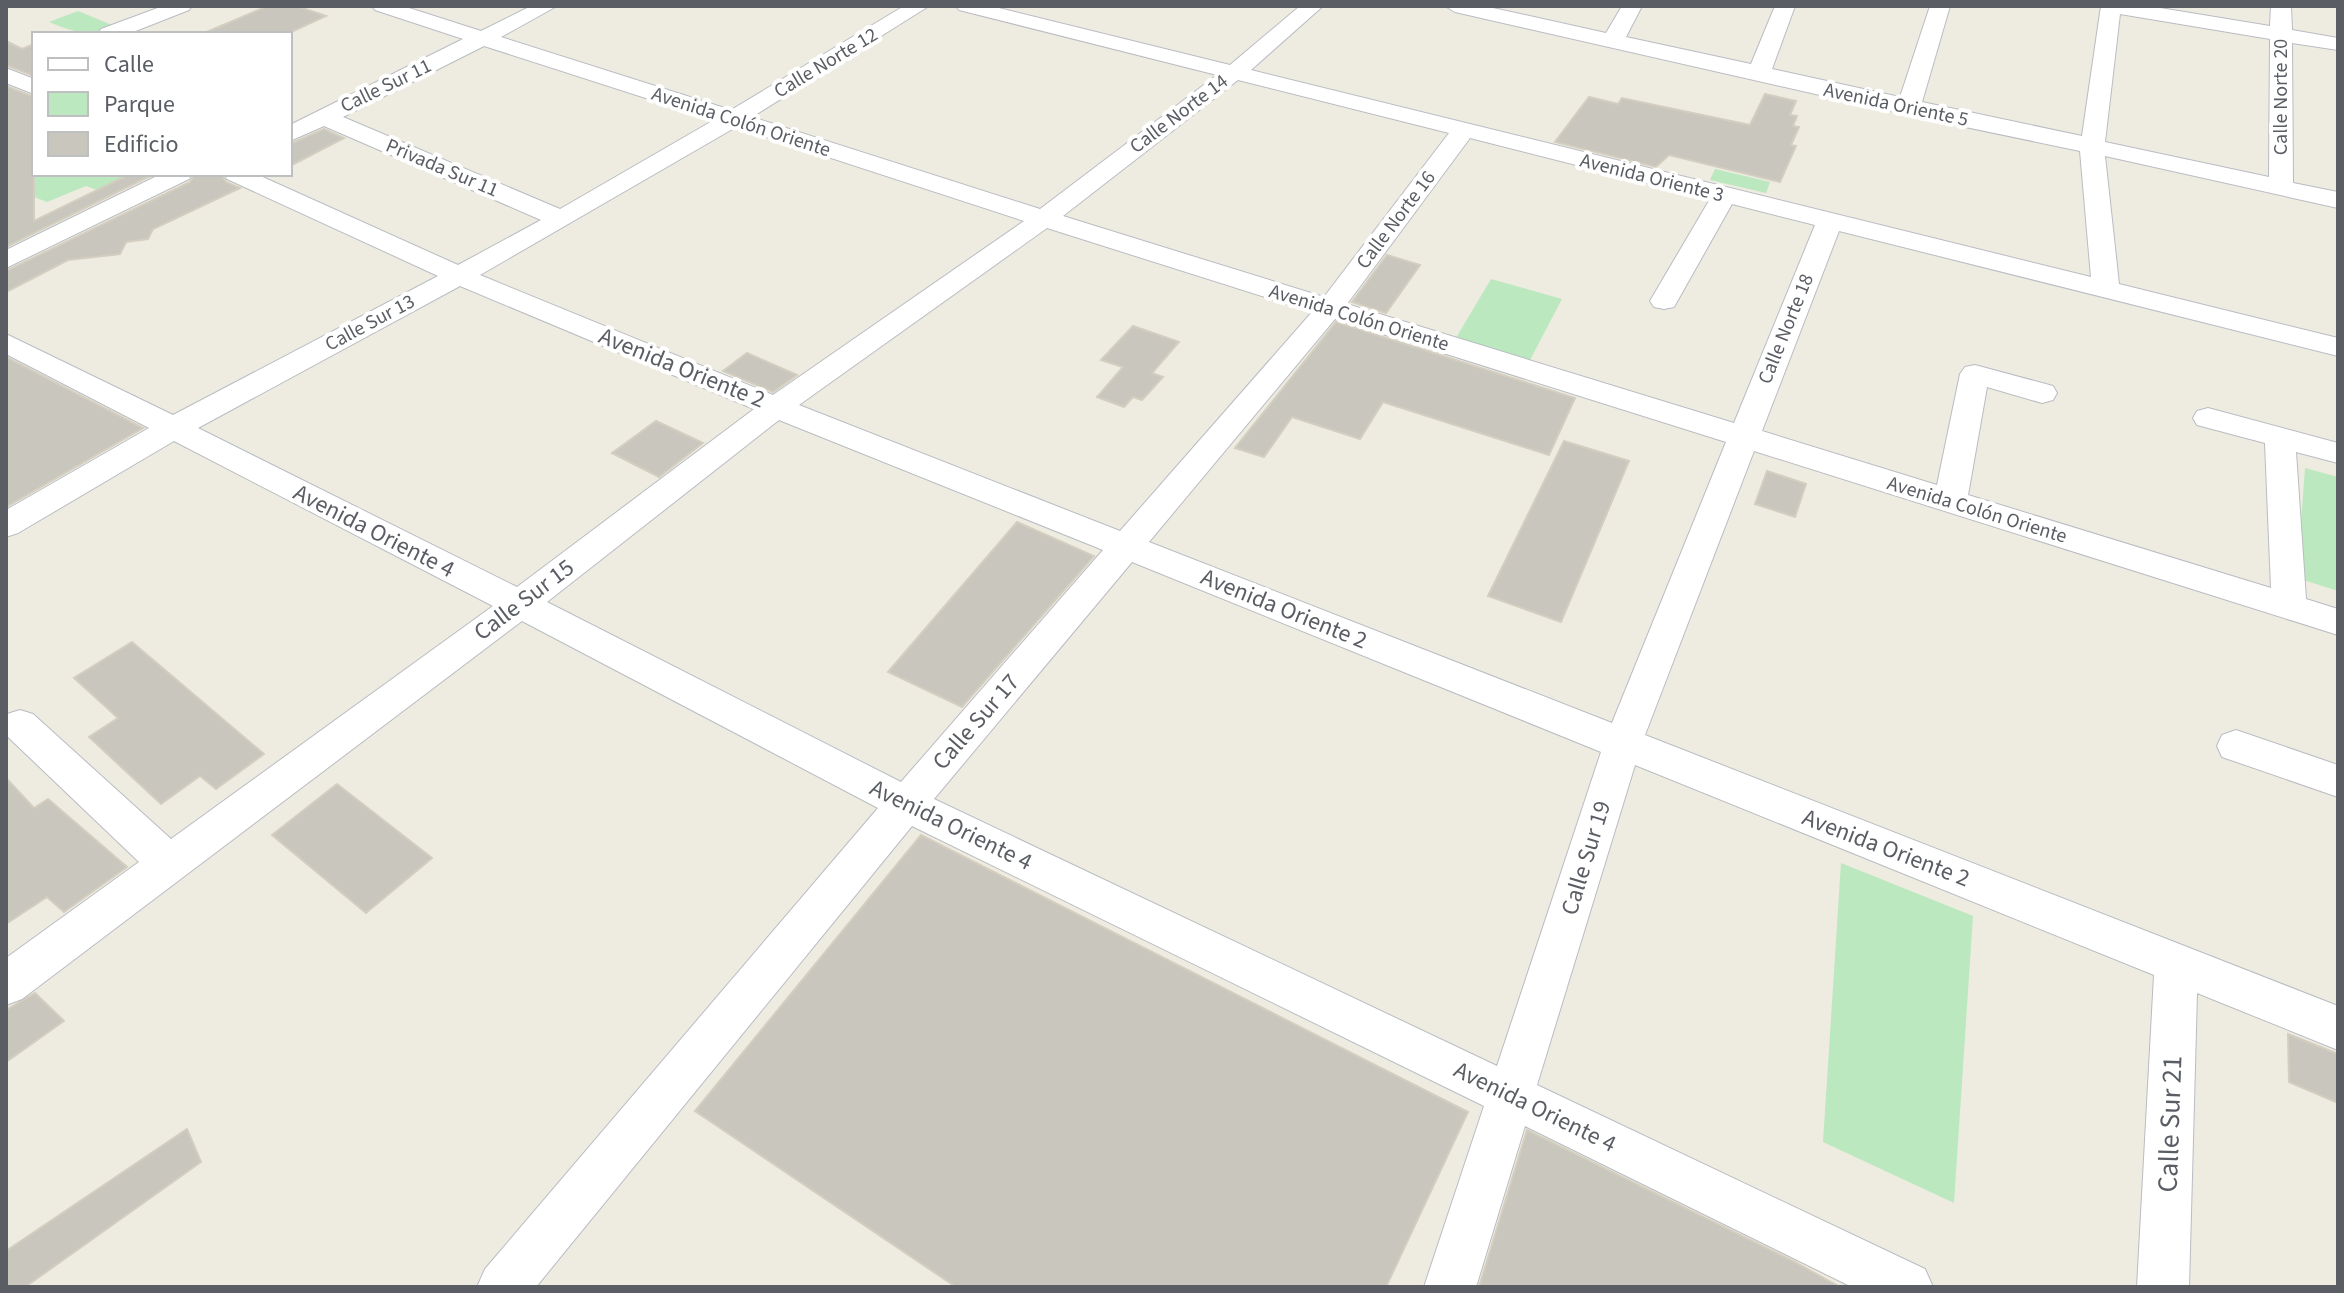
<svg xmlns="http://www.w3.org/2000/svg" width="2344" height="1293" viewBox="0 0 2344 1293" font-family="'Source Sans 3',sans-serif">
  <rect width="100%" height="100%" fill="#eeece1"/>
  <g fill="#bbe8be">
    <path d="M 78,11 L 117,27 C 90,37 75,33 49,22 Z"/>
    <path d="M 1715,169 L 1770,182 L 1766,193 L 1710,180 Z"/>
    <path d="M 34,174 L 130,174 L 97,190 L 86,186 L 47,202 L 6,186 Z"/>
    <path d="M 1491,279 L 1562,299 L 1530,360 L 1456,338 Z"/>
    <path d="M 2305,468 L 2338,477 L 2338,591 L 2297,578 Z"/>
    <path d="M 1841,863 L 1973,916 L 1954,1203 L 1823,1142 Z"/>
  </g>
  <g fill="#c9c6be" stroke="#d3cebf" stroke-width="2">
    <path d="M 268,6 L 296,6 L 326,16 L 287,34 L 202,34 Z"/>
    <path d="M 6,41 L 22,49 L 34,44 L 34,76 L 6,65 Z"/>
    <path d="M 6,86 L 34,97 L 34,221 L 130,174 L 154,174 L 6,247 Z"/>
    <path d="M 1765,94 L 1796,101 L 1790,115 L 1797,116 L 1793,126 L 1799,127 L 1791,145 L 1796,146 L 1780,182 L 1669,155 L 1656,167 L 1555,142 L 1589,97 L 1618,104 L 1622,98 L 1750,125 Z"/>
    <path d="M 324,129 L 344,138 L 290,166 L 290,144 Z"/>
    <path d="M 195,174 L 221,174 L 226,182 L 240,188 L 153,229 L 148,239 L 126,242 L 120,254 L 68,260 L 6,292 L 6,271 L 190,182 Z"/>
    <path d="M 1387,255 L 1420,265 L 1386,313 L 1352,302 Z"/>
    <path d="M 1336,322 L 1575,398 L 1549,455 L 1383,402 L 1360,439 L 1292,417 L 1264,457 L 1235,448 Z"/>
    <path d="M 1133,326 L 1179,342 L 1152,373 L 1163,377 L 1142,400 L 1133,397 L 1124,407 L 1097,397 L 1123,367 L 1101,360 Z"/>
    <path d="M 747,353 L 797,375 L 773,392 L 723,371 Z"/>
    <path d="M 6,357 L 143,428 L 6,507 Z"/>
    <path d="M 656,421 L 703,443 L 659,477 L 612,453 Z"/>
    <path d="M 1564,441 L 1629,461 L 1561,622 L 1488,596 Z"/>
    <path d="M 1767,471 L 1806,484 L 1795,517 L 1755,504 Z"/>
    <path d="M 1017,522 L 1094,556 L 962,707 L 888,672 Z"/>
    <path d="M 132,642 L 264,754 L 216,789 L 200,776 L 161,804 L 89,737 L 118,718 L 74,678 Z"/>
    <path d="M 6,778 L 34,808 L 48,799 L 127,867 L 64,912 L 47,897 L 6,924 Z"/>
    <path d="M 337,784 L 432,858 L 366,913 L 272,835 Z"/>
    <path d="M 921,835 L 1468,1112 L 1386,1287 L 956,1287 L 695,1111 Z"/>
    <path d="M 35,993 L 64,1021 L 6,1062 L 6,1010 Z"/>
    <path d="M 2288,1034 L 2338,1054 L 2338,1103 L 2289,1082 Z"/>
    <path d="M 187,1129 L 201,1162 L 25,1287 L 6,1287 L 6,1251 Z"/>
    <path d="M 1527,1130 L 1793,1261 L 1840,1287 L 1479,1287 Z"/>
  </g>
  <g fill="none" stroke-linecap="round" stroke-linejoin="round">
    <g stroke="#b9bcc2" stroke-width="2">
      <g id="minor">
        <path d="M 163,6 L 192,6 L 189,10 L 128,34 L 98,34 L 101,29 Z"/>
        <path d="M 372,6 L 403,6 L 481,31 L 531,6 L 557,6 L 501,37 L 731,110 L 904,6 L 929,6 L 752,117 L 1040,209 L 1217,75 L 959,10 L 956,6 L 991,6 L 1230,65 L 1300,6 L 1323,6 L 1251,70 L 2091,277 L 2080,151 L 1908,115 L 1455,12 L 1445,6 L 1484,6 L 1606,33 L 1622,6 L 1642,6 L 1626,37 L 1751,64 L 1775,6 L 1795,6 L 1772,69 L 1900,97 L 1930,6 L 1950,6 L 1922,102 L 2082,136 L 2101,6 L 2148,6 L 2270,26 L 2271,6 L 2291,6 L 2292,30 L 2338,38 L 2338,50 L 2292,43 L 2293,183 L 2338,192 L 2338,208 L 2105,156 L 2119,284 L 2338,338 L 2338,356 L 1839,231 L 1762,431 L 1937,485 L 1960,374 L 1965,367 L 1975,365 L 2053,386 L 2057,393 L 2053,400 L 2042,403 L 1987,387 L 1968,495 L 2271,588 L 2265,443 L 2197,425 L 2193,418 L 2197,411 L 2208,408 L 2338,443 L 2338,463 L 2296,452 L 2306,599 L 2338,609 L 2338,635 L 1754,451 L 1645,735 L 2338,1006 L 2338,1050 L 2197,993 L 2189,1287 L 2137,1287 L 2154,975 L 1635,765 L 1537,1085 L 1925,1269 L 1933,1287 L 1852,1287 L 1525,1126 L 1476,1287 L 1424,1287 L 1484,1106 L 912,826 L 536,1287 L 477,1287 L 485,1269 L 878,808 L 522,621 L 22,999 L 6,1005 L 6,958 L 139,862 L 7,736 L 7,714 L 20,710 L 33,714 L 171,839 L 493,606 L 174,441 L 18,533 L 6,537 L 6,510 L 149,428 L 6,354 L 6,334 L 173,415 L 438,276 L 227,179 L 224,174 L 256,174 L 458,265 L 541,220 L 324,126 L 290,141 L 290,125 L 463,39 L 375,10 ZM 2120,14 L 2270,39 L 2269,177 L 2105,142 ZM 484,46 L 714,120 L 560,209 L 343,117 ZM 1238,80 L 1449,133 L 1324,297 L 1063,216 ZM 736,127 L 1024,221 L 773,395 L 480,275 ZM 1470,138 L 1710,199 L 1650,301 L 1654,307 L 1664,309 L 1674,307 L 1732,204 L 1815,225 L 1734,423 L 1347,304 ZM 1047,228 L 1312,312 L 1120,531 L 799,405 ZM 460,286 L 754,409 L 517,587 L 198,428 ZM 1335,319 L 1726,442 L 1612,723 L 1149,542 ZM 779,420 L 1103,550 L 901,782 L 547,602 ZM 1132,562 L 1601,752 L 1497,1066 L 934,799 Z"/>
        <path d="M 6,68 L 34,79 L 34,94 L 6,83 Z"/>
        <path d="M 161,174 L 192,174 L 189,179 L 6,268 L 6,250 Z"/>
        <path d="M 2236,730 L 2338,765 L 2338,797 L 2222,757 L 2217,746 L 2222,735 Z"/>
      </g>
    </g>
    <use href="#minor" fill="#fff" fill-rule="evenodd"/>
  </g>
  <g text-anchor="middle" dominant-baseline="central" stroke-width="8" stroke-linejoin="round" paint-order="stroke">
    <g font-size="20" fill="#5a5e64" stroke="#fff">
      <text transform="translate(826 63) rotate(-31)">Calle Norte 12</text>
      <text transform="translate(386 86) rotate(-26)">Calle Sur 11</text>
      <text transform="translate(2281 97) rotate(-90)">Calle Norte 20</text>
      <text transform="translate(1896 105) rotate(12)">Avenida Oriente 5</text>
      <text transform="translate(1179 114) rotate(-37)">Calle Norte 14</text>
      <text transform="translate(741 122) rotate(18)">Avenida Colón Oriente</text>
      <text transform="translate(442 168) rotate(23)">Privada Sur 11</text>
      <text transform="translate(1652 178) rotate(14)">Avenida Oriente 3</text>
      <text transform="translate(1396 220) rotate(-53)">Calle Norte 16</text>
      <text transform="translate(1359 318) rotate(17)">Avenida Colón Oriente</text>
      <text transform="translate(370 323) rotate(-28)">Calle Sur 13</text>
      <text transform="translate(1786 329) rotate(-68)">Calle Norte 18</text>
      <text transform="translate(1977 510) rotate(17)">Avenida Colón Oriente</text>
    </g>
    <g font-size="24" fill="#5a5e64" stroke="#fff">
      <text transform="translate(682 368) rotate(22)">Avenida Oriente 2</text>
      <text transform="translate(374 531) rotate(27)">Avenida Oriente 4</text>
      <text transform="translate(524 600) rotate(-37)">Calle Sur 15</text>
      <text transform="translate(1284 609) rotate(22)">Avenida Oriente 2</text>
      <text transform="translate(976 722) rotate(-49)">Calle Sur 17</text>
      <text transform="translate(951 825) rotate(26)">Avenida Oriente 4</text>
      <text transform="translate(1886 848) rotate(21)">Avenida Oriente 2</text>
      <text transform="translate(1586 858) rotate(-73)">Calle Sur 19</text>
      <text transform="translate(1535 1107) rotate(26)">Avenida Oriente 4</text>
    </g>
    <g font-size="28" fill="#5a5e64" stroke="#fff">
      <text transform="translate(2170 1124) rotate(-88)">Calle Sur 21</text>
    </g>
  </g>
  <rect width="2344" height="1293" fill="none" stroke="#5a5e64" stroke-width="16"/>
  <rect x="32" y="32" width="260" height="144" fill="#ffffff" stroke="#bdbfc1" stroke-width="2"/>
  <rect x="48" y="58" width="40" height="12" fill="#ffffff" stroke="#bdbfc1" stroke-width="2"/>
  <text x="104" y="72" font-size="24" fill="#5a5e64">Calle</text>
  <rect x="48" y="92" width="40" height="24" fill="#bbe8be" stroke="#bdbfc1" stroke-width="2"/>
  <text x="104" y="112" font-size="24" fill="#5a5e64">Parque</text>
  <rect x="48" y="132" width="40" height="24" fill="#c9c6be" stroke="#bdbfc1" stroke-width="2"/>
  <text x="104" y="152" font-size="24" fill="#5a5e64">Edificio</text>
</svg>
